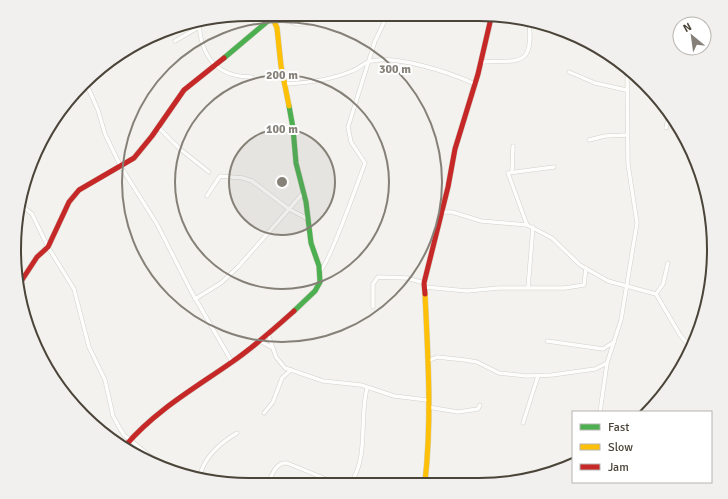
<svg xmlns="http://www.w3.org/2000/svg" width="728" height="499" viewBox="0 0 728 499" font-family="Signika,sans-serif">
  <rect width="100%" height="100%" fill="#f4f2ee"/>
  <g fill="none" stroke-linecap="round" stroke-linejoin="round">
    <g stroke="#d2d0cb" stroke-width="4.5">
      <g id="street">
        <path d="M 273,14 L 296,24 L 306,24"/>
        <path d="M 199,21 C 200,55 216,77 252,77"/>
        <path d="M 175,41 L 199,27"/>
        <path d="M 481,62 C 520,60 534,68 529,20"/>
        <path d="M 569,72 L 595,83 L 626,90"/>
        <path d="M 627,72 L 636,76"/>
        <path d="M 86,83 L 98,110 L 105,134 L 121,167 L 157,224 L 191,291 L 232,362"/>
        <path d="M 284,84 C 307,83 331,80 352,71 C 358,69 363,64 368,62 C 393,53 451,73 475,84"/>
        <path d="M 159,128 L 180,149 L 209,172"/>
        <path d="M 666,128 L 668,118"/>
        <path d="M 589,140 L 605,136 L 627,135"/>
        <path d="M 512,172 L 513,146"/>
        <path d="M 207,196 L 220,176 L 243,178 L 252,181 L 289,209 L 308,219"/>
        <path d="M 20,204 L 32,214 L 48,247 L 74,289 L 89,347 L 105,380 L 113,416 L 119,427 L 124,435 L 150,456 L 172,469"/>
        <path d="M 442,212 L 452,212 L 481,221 L 527,225 L 552,238 L 580,265 L 608,281 L 656,294 L 680,335 L 691,348"/>
        <path d="M 527,225 L 508,173 L 554,167"/>
        <path d="M 319,272 C 328,268 359,179 365,163 L 351,142 L 348,127 L 375,41 L 387,16"/>
        <path d="M 425,287 L 467,291 L 499,288 L 565,288 L 584,285 L 586,268"/>
        <path d="M 528,288 L 533,227"/>
        <path d="M 656,294 L 663,284 L 668,263"/>
        <path d="M 195,299 L 221,283 L 238,267 L 304,192"/>
        <path d="M 373,307 L 373,284 L 378,277 L 407,278 L 424,283"/>
        <path d="M 268,334 L 276,357 L 285,368 L 291,370 L 323,381 L 361,385 L 394,396 L 427,400"/>
        <path d="M 260,341 L 271,347"/>
        <path d="M 547,341 L 603,349 L 614,342"/>
        <path d="M 428,361 L 437,357 L 465,360 L 477,362 L 499,373 L 527,376 L 552,375 L 595,369 L 607,363"/>
        <path d="M 428,407 L 458,412 L 478,409 L 480,405"/>
        <path d="M 600,412 L 607,363 L 621,320 L 637,223 L 628,164 L 627,69"/>
        <path d="M 264,413 L 273,402 L 282,378 L 291,370"/>
        <path d="M 523,423 L 538,376"/>
        <path d="M 200,475 C 205,456 220,443 237,433"/>
        <path d="M 351,483 C 369,455 359,419 367,388"/>
        <path d="M 267,485 C 272,476 275,462 287,463 L 338,484"/>
      </g>
    </g>
    <g stroke="#d3cfc5" stroke-width="6">
      <g id="fast">
        <path d="M 224,58 L 269,20 L 271,14"/>
        <path d="M 289,106 L 293,128 L 296,163 L 306,202 L 311,243 L 319,266 L 320,282 L 315,291 L 294,311"/>
      </g>
    </g>
    <g stroke="#d3cfc5" stroke-width="6">
      <g id="slow">
        <path d="M 271,14 L 277,28 L 281,66 L 289,106"/>
        <path d="M 425,294 C 428,357 432,420 425,482"/>
      </g>
    </g>
    <g stroke="#d3cfc5" stroke-width="6">
      <g id="jam">
        <path d="M 18,286 L 37,257 L 48,247 L 69,202 L 79,190 L 134,158 L 152,136 L 184,90 L 224,58"/>
        <path d="M 425,294 L 424,283 L 448,187 L 455,149 L 478,74 L 491,18"/>
        <path d="M 126,445 C 156,410 195,388 232,362 C 254,347 274,329 294,311"/>
      </g>
    </g>
    <use href="#street" stroke="#fdfdfc" stroke-width="3.5"/>
    <use href="#fast" stroke="#4caf50" stroke-width="5"/>
    <use href="#slow" stroke="#ffc107" stroke-width="5"/>
    <use href="#jam" stroke="#c62828" stroke-width="5"/>
  </g>
  <circle cx="282" cy="182" r="53" fill="#868178" fill-opacity=".12"/>
  <g fill="none" stroke="#868178" stroke-width="2">
    <circle cx="282" cy="182" r="53"/>
    <circle cx="282" cy="182" r="107"/>
    <circle cx="282" cy="182" r="160"/>
  </g>
  <path d="M0 0H728V499H0ZM249 21H479A228 228 0 0 1 707 249V250A228 228 0 0 1 479 478H249A228 228 0 0 1 21 250V249A228 228 0 0 1 249 21Z" fill="#f1f0ef" fill-rule="evenodd"/>
  <path fill="none" stroke="#4b4439" stroke-width="2" d="M249 21H479A228 228 0 0 1 707 249V250A228 228 0 0 1 479 478H249A228 228 0 0 1 21 250V249A228 228 0 0 1 249 21Z"/>
  <circle cx="282" cy="182" r="6" fill="#868178" stroke="#fff" stroke-width="2"/>
  <g font-size="12" text-anchor="middle" font-weight="bold" fill="#868178" stroke="#fff" stroke-width="4" stroke-linejoin="round" paint-order="stroke">
    <text x="395" y="73">300 m</text>
    <text x="282" y="79">200 m</text>
    <text x="282" y="133">100 m</text>
  </g>
  <rect x="572" y="411" width="140" height="72" fill="#ffffff" stroke="#b7b4b0"/>
  <rect x="580" y="424" width="20" height="6" fill="#4caf50" stroke="#b7b4b0"/>
  <text x="608" y="431" font-size="12" fill="#4b4439">Fast</text>
  <rect x="580" y="444" width="20" height="6" fill="#ffc107" stroke="#b7b4b0"/>
  <text x="608" y="451" font-size="12" fill="#4b4439">Slow</text>
  <rect x="580" y="464" width="20" height="6" fill="#c62828" stroke="#b7b4b0"/>
  <text x="608" y="471" font-size="12" fill="#4b4439">Jam</text>
  <g transform="translate(692 36) rotate(331)"><circle r="19" fill="#ffffff" stroke="#b7b4b0"/>
  <path d="M0-3L7 15L0 10L-7 15Z" fill="#868178"/>
  <text y="-6" font-size="11" font-weight="bold" text-anchor="middle" fill="#4b4439">N</text>
  </g>
</svg>
